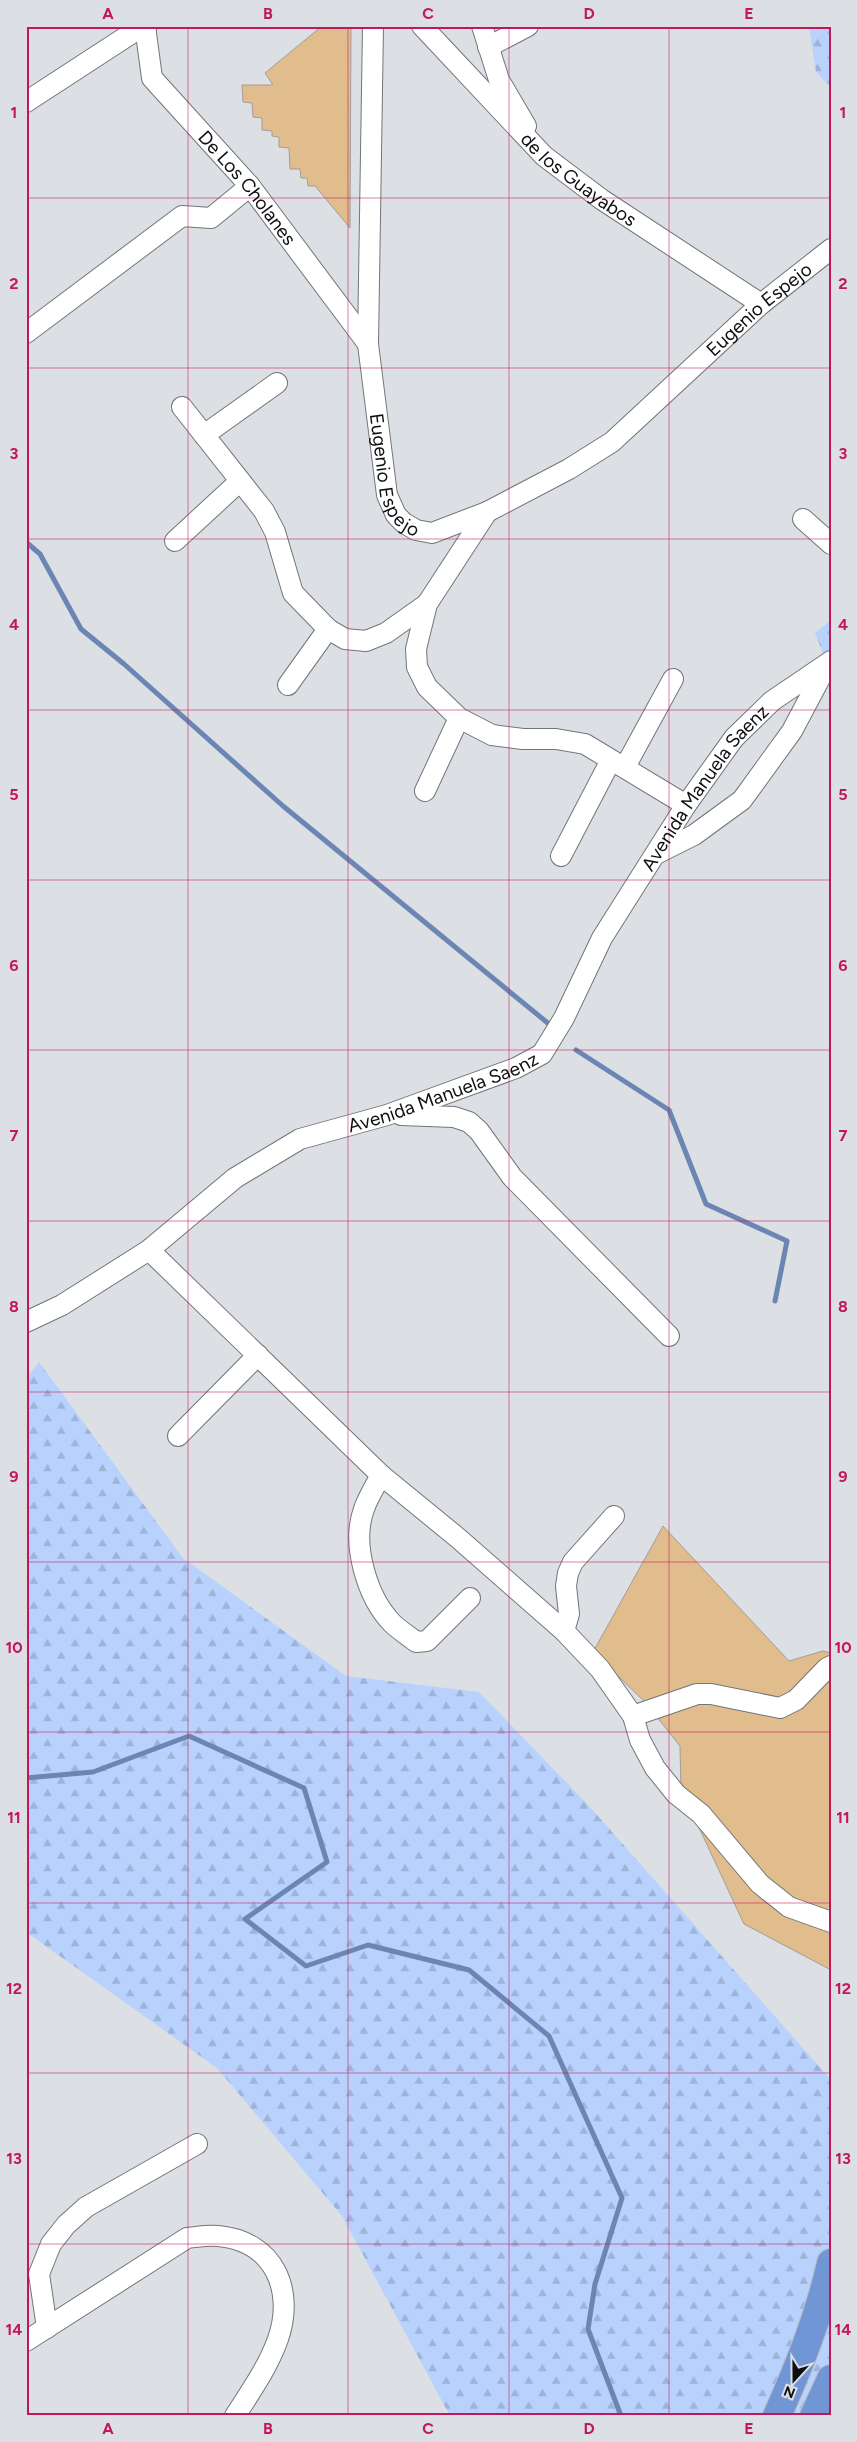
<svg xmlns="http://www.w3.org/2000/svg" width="857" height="2442" viewBox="0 0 857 2442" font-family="Figtree,sans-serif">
  <defs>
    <pattern id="forest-firs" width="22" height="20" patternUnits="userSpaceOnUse" patternTransform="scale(1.25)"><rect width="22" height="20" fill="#b8d2fd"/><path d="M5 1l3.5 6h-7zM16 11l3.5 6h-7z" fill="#9db3d8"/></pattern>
  </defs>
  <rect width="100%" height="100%" fill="#dcdfe4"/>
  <g fill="url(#forest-firs)">
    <path d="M 809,26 L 831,26 L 831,88 L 816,72 Z"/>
    <path d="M 831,620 L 831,673 L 815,633 Z"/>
    <path d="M 39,1362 L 183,1558 L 346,1676 L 479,1692 L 590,1807 L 831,2080 L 831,2416 L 450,2416 L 342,2216 L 217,2068 L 26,1932 L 26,1379 Z"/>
  </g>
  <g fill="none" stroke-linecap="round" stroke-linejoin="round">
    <g stroke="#6b86b3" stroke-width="5">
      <path d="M 26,542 L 40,554 L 81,629 L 124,664 L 283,806 L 549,1024"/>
      <path d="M 576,1050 L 669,1110 L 706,1204 L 787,1241 L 775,1301"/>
      <path d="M 26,1778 L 93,1772 L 189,1736 L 304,1788 L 327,1862 L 245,1919 L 306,1966 L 368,1945 L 469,1970 L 549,2036 L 622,2198 L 595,2284 L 588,2329 L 621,2416"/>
    </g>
  </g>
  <g fill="#e1bc8c" stroke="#a29e9a">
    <path d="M 322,26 L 351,26 L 350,228 L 315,186 L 308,186 L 307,178 L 301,178 L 300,169 L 290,169 L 289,148 L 279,147 L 279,137 L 272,136 L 272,131 L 262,130 L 262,118 L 253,117 L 252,103 L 243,102 L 242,85 L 273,85 L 265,73 Z"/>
    <path d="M 663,1526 L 789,1661 L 823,1651 L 831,1653 L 831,1970 L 744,1924 L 681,1789 L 680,1746 L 645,1702 L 593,1652 Z"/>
  </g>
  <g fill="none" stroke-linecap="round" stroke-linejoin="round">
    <g stroke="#727579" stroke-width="22">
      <g id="minor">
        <path id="s1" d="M 145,26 L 152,78 L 250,186 L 368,344"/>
        <path id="s2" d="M 373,26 L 368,344 L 387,495 L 396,515 L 404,523 L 416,530 L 432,533 L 487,512 L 569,469 L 612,442 L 761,304 L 831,249"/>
        <path id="s3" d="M 422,26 L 544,156 L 601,199 L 761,304"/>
        <path d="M 482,26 L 499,80 L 526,126"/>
        <path d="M 488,47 L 528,26"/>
        <path d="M 26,102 L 135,31 L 146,29"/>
        <path d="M 26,333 L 182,216 L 211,218 L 250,186"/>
        <path d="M 182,407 L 264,511 L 275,532 L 293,593 L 328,629 L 345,639 L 366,641 L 386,633 L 427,604"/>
        <path d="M 204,435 L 277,383"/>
        <path d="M 487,512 L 427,604 L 416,649 L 417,667 L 427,687 L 459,718 L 492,735 L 523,739 L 556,739 L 585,744 L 686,805"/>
        <path d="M 803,519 L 831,544"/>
        <path d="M 175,541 L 240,481"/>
        <path d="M 288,685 L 328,629"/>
        <path d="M 625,767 L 673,679"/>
        <path d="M 425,791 L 459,718"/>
        <path d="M 656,854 L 694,835 L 742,800 L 792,731 L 827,665"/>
        <path d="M 561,856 L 611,760"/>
        <path d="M 401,1115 L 454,1117 L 469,1122 L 479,1131 L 512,1177 L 669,1336"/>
        <path d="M 149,1250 L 381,1475 L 458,1538 L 564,1631 L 600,1669 L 633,1716 L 640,1740 L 655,1768 L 676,1794 L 701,1814 L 760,1884 L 789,1907 L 831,1922"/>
        <path id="s4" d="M 26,1322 L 62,1305 L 149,1250 L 235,1178 L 300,1139 L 387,1115 L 516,1068 L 542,1054 L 564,1018 L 602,938 L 686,805 L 734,738 L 772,701 L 831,661"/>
        <path d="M 178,1436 L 258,1355"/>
        <path d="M 381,1475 C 376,1485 368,1497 364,1509 C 351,1544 367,1597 392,1623 C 399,1630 409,1636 416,1642 L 427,1641 L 470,1598"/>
        <path d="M 564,1631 L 569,1614 L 566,1586 L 568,1573 L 573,1562 L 614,1516"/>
        <path d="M 633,1716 L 697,1694 L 711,1694 L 780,1708 L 796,1700 L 827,1668 L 831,1666"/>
        <path d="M 47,2328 L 39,2274 L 51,2244 L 66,2225 L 86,2207 L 197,2144"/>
        <path d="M 26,2341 L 187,2238 C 197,2237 208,2235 218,2236 C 274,2241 295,2290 278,2339 C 268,2367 251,2391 235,2416"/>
      </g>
    </g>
    <g stroke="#bcbcbc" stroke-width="30">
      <g id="highway">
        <path d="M 777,2416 C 799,2366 819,2317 831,2263"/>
        <path d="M 814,2416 L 831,2379"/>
      </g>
    </g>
    <use href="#minor" stroke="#fff" stroke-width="20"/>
    <use href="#highway" stroke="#7096d6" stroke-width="28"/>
  </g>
  <path fill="none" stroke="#c2185b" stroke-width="1" stroke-opacity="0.55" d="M 188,26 L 188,2416M 348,26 L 348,2416M 509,26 L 509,2416M 669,26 L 669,2416M 26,198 L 831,198M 26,368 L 831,368M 26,539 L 831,539M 26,710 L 831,710M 26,880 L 831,880M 26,1050 L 831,1050M 26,1221 L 831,1221M 26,1392 L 831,1392M 26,1562 L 831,1562M 26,1732 L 831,1732M 26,1903 L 831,1903M 26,2073 L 831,2073M 26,2244 L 831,2244"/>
  <g text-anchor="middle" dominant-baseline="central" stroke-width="4" stroke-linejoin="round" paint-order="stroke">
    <g font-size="19" fill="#0e0f10" stroke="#dcdfe4">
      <text stroke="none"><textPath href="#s3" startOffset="220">de los Guayabos</textPath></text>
      <text stroke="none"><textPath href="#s1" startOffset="198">De Los Cholanes</textPath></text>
      <text stroke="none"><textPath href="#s2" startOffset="934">Eugenio Espejo</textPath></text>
      <text stroke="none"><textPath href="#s2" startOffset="454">Eugenio Espejo</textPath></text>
      <text stroke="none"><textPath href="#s4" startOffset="901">Avenida Manuela Saenz</textPath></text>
      <text stroke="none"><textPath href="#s4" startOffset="481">Avenida Manuela Saenz</textPath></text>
    </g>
  </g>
  <rect width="857" height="2442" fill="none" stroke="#dcdfe4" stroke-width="55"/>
  <g transform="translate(794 2380) rotate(201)" stroke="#dcdfe4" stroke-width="4" paint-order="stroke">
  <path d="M0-4L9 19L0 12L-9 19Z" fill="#0e0f10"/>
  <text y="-8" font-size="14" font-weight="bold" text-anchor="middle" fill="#0e0f10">N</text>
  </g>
  <rect x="28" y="28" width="802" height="2386" fill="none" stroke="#c2185b" stroke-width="2"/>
  <g font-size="16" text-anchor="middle" font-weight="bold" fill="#c2185b">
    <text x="108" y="19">A</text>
    <text x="268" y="19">B</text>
    <text x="428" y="19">C</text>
    <text x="589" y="19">D</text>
    <text x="749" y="19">E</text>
    <text x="14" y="118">1</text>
    <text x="843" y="118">1</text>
    <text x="14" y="289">2</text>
    <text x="843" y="289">2</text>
    <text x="14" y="459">3</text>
    <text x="843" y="459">3</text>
    <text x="14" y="630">4</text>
    <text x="843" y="630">4</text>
    <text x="14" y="800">5</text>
    <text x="843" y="800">5</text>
    <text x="14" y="971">6</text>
    <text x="843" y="971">6</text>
    <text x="14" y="1141">7</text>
    <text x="843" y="1141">7</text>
    <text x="14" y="1312">8</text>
    <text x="843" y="1312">8</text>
    <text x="14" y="1482">9</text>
    <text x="843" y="1482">9</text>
    <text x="14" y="1653">10</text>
    <text x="843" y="1653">10</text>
    <text x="14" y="1823">11</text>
    <text x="843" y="1823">11</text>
    <text x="14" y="1994">12</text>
    <text x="843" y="1994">12</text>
    <text x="14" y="2164">13</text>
    <text x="843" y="2164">13</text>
    <text x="14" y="2335">14</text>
    <text x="843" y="2335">14</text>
    <text x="108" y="2434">A</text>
    <text x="268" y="2434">B</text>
    <text x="428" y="2434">C</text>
    <text x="589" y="2434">D</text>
    <text x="749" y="2434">E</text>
  </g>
</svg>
